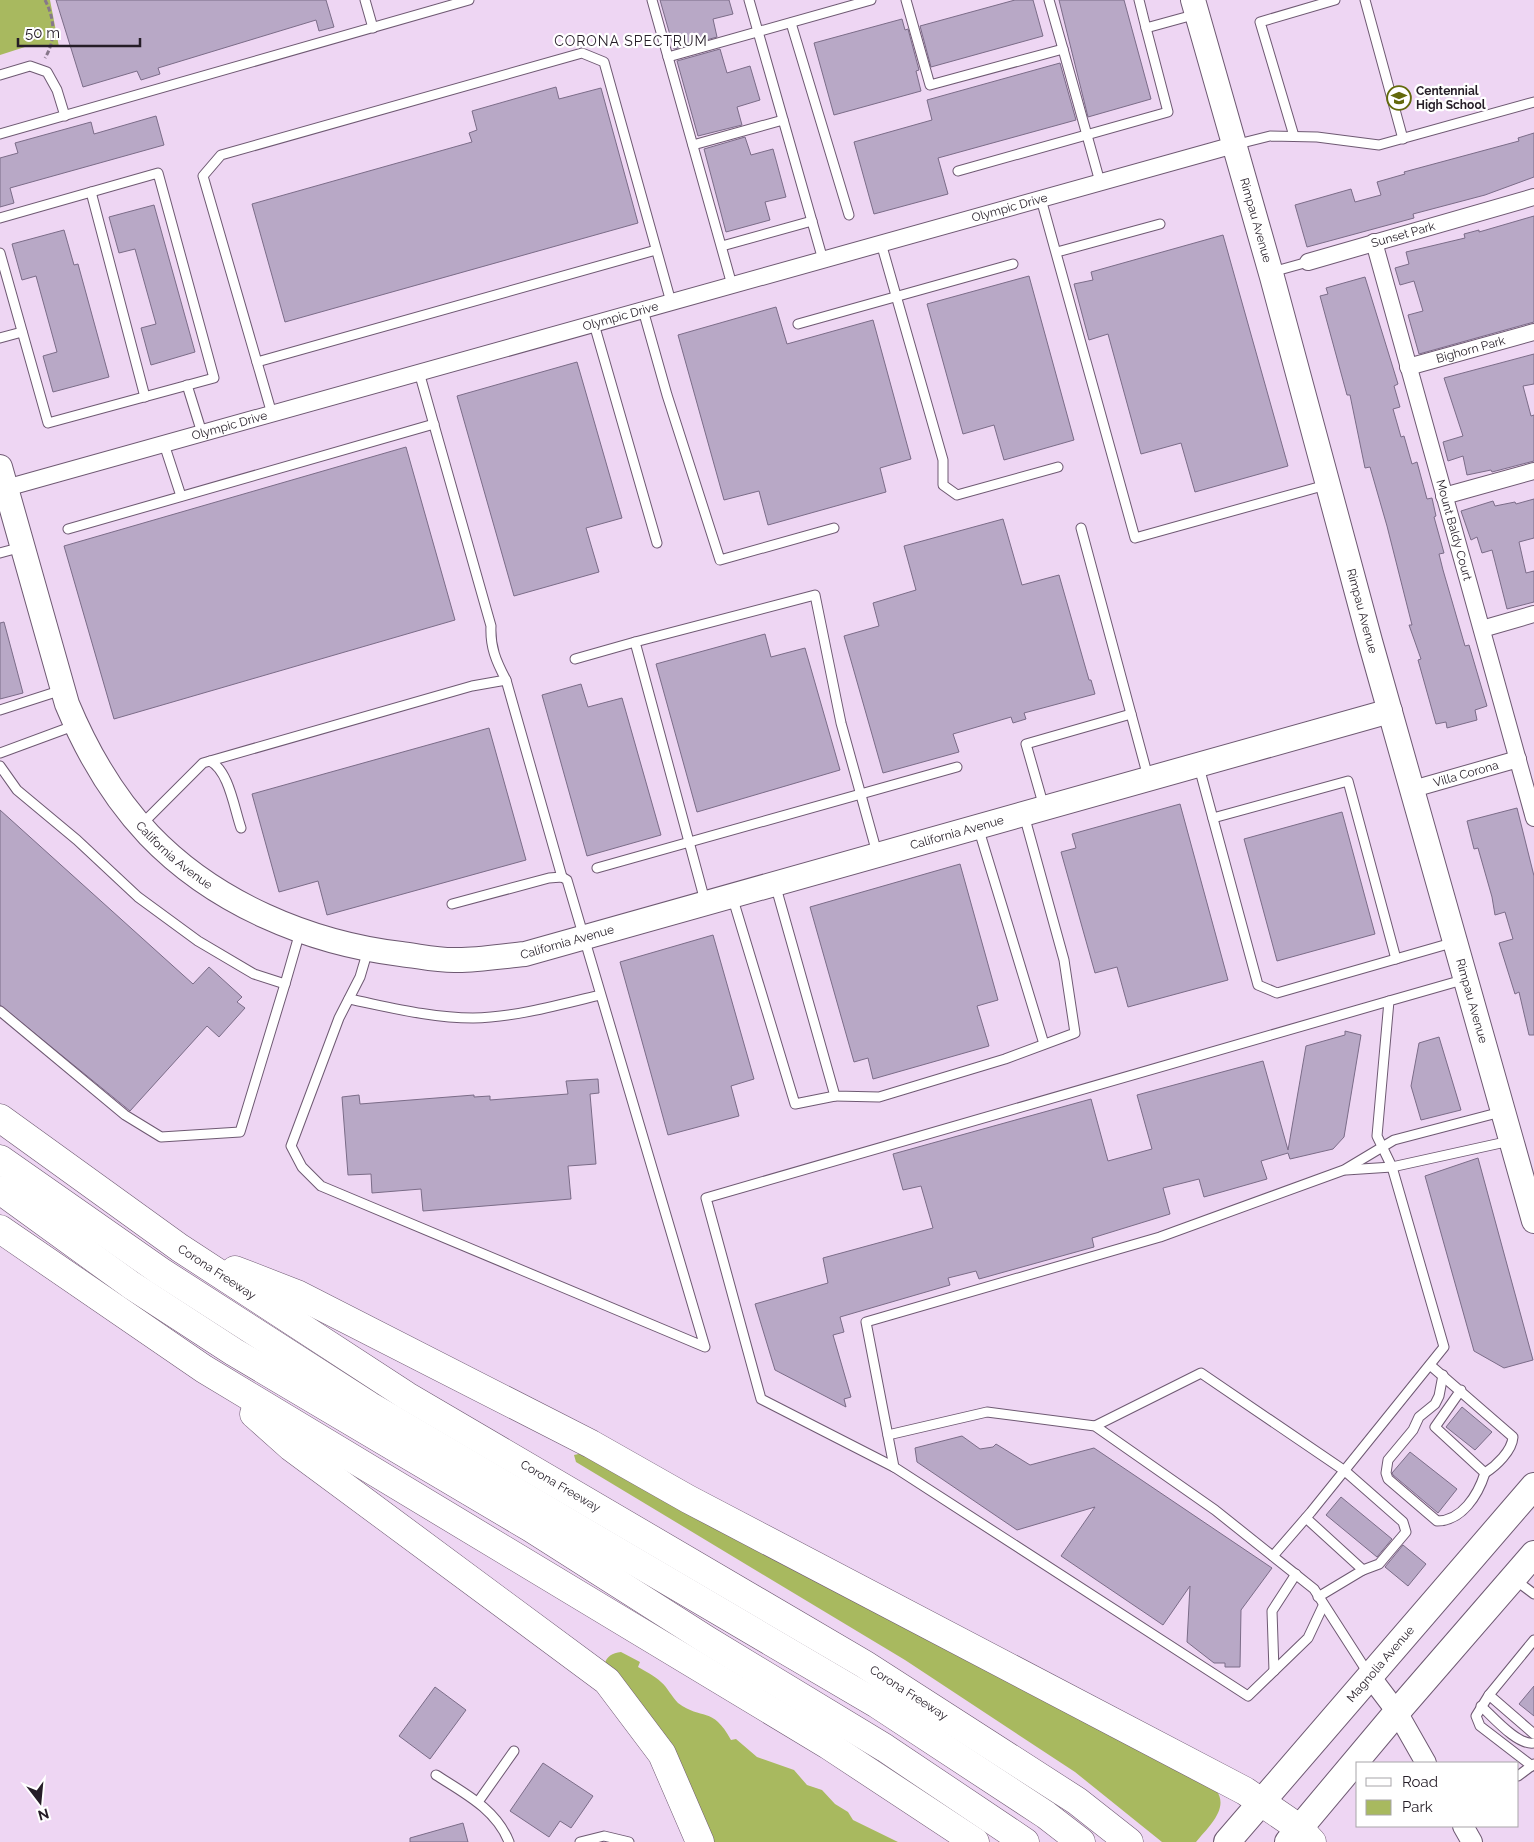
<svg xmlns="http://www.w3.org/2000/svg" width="1534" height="1842" viewBox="0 0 1534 1842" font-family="Raleway,sans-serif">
  <rect width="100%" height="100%" fill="#eed6f3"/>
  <g fill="#a8b95f">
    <path d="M 0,0 L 50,0 L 59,47 L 28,46 L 0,55 Z"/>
    <path d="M 583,1453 L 1216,1790 C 1230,1808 1208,1827 1196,1842 L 1162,1842 L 1075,1772 L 905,1660 L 576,1462 L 574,1455 Z"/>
    <path d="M 621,1652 L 640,1662 L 638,1667 C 645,1671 655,1676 661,1682 C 668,1688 671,1696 678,1703 C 702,1721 712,1705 731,1740 L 736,1739 L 757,1757 L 794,1770 L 807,1785 L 822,1790 L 835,1804 L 848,1812 L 853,1820 L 898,1842 L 712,1842 C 684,1778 659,1710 604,1665 C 607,1656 612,1653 621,1652 Z"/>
  </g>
  <g fill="#b8a8c6" stroke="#7b6c88">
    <path d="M 56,0 L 326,0 L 334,27 L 319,31 L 316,20 L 158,68 L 160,74 L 141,80 L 137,71 L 83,87 Z"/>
    <path d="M 660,0 L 729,0 L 733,14 L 713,19 L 717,37 L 674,49 Z"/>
    <path d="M 1015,0 L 1033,0 L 1043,36 L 931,67 L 920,26 Z"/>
    <path d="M 1059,0 L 1124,0 L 1151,99 L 1088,117 Z"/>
    <path d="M 902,19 L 905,30 L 908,29 L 919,70 L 916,71 L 921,91 L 834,115 L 814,43 Z"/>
    <path d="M 720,49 L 727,73 L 750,66 L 760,100 L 737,107 L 742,125 L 698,136 L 677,61 Z"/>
    <path d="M 1060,63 L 1076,120 L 938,158 L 948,194 L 874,214 L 854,142 L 932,120 L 927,100 Z"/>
    <path d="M 556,87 L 559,99 L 601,88 L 638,223 L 285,322 L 252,204 L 472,142 L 469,133 L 477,130 L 472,111 Z"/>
    <path d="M 156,116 L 164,145 L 10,188 L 14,203 L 0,207 L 0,158 L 18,153 L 15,143 L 91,122 L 94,134 Z"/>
    <path d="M 1534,133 L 1534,177 L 1485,195 L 1413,214 L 1414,218 L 1307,247 L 1295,205 L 1351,189 L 1355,202 L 1381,195 L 1377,182 L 1405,174 L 1404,172 L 1519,141 L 1518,138 Z"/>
    <path d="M 745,137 L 751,155 L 773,149 L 786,197 L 765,202 L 770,220 L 726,232 L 704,149 Z"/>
    <path d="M 154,205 L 195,352 L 151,365 L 141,328 L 156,324 L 135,249 L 119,253 L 109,217 Z"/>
    <path d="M 1534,216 L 1534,322 L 1419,354 L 1408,315 L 1423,311 L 1414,281 L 1400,285 L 1395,268 L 1409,264 L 1406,252 L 1465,238 L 1464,234 L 1479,230 L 1479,232 Z"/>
    <path d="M 64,230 L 74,265 L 78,264 L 109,377 L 53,392 L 43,356 L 57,352 L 36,276 L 22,280 L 12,244 Z"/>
    <path d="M 1223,235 L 1288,466 L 1195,492 L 1181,443 L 1141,454 L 1108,334 L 1089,340 L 1074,284 L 1093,280 L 1091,272 Z"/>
    <path d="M 1029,276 L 1074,440 L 1004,460 L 994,425 L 963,434 L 927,304 Z"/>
    <path d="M 1365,277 L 1398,384 L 1394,386 L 1400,407 L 1393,409 L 1401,437 L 1404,436 L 1412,464 L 1417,462 L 1427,499 L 1432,498 L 1436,516 L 1434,517 L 1444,553 L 1439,554 L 1443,570 L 1465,646 L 1469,645 L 1487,706 L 1475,710 L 1477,720 L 1447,728 L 1446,722 L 1436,724 L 1418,660 L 1421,659 L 1409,625 L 1412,625 L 1387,526 L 1370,467 L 1365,468 L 1350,395 L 1347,395 L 1320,296 L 1328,294 L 1326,288 Z"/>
    <path d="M 776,307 L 787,344 L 873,320 L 911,459 L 880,468 L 886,492 L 768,525 L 759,491 L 724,500 L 678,335 Z"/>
    <path d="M 1534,354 L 1534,384 L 1523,386 L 1531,416 L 1534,415 L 1534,461 L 1492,472 L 1491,470 L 1467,475 L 1463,456 L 1448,461 L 1443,442 L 1463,436 L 1444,378 Z"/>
    <path d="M 577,362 L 622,518 L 586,528 L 599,572 L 514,596 L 457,396 Z"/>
    <path d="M 406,447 L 455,620 L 114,719 L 64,546 Z"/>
    <path d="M 1534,499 L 1534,538 L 1519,542 L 1526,573 L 1534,571 L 1534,602 L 1507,609 L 1492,550 L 1482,553 L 1477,537 L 1471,540 L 1461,511 L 1493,501 L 1495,506 L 1515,502 L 1516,504 Z"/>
    <path d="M 1003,519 L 1022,585 L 1059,575 L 1089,680 L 1091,680 L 1095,694 L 1024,713 L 1026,719 L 1013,723 L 1011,717 L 953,734 L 959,752 L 883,773 L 844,636 L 879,626 L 873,603 L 916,590 L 904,546 Z"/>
    <path d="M 4,622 L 23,693 L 0,699 L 0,623 Z"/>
    <path d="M 765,634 L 771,657 L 805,648 L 840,770 L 697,812 L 656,664 Z"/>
    <path d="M 581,684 L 588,707 L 622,698 L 661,835 L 587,856 L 542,695 Z"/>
    <path d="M 489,728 L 526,860 L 327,915 L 318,881 L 279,892 L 252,794 Z"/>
    <path d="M 1180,804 L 1228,980 L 1128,1007 L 1117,967 L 1095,973 L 1061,852 L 1076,848 L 1072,834 Z"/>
    <path d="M 1517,808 L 1534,876 L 1534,1035 L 1529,1035 L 1519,992 L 1515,994 L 1499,943 L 1513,939 L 1505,912 L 1495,915 L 1492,897 L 1478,848 L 1474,849 L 1467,821 Z"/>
    <path d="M 0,810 L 193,984 L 209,967 L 242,997 L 237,1002 L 245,1008 L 219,1037 L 207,1026 L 130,1111 L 0,1005 Z"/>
    <path d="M 1342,812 L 1375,934 L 1277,961 L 1244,839 Z"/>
    <path d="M 960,864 L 998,1000 L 977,1006 L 989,1046 L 873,1079 L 868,1058 L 854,1062 L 810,907 Z"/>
    <path d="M 713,935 L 754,1079 L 731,1086 L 739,1116 L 668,1135 L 620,962 Z"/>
    <path d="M 1345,1031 L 1361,1035 L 1344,1137 L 1333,1149 L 1290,1159 L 1288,1153 L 1261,1161 L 1267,1179 L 1204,1197 L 1199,1179 L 1163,1188 L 1170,1214 L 1092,1238 L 1094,1247 L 979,1279 L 976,1271 L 948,1278 L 950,1285 L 840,1317 L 844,1332 L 833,1335 L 851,1397 L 844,1399 L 846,1407 L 775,1370 L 755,1304 L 828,1283 L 823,1258 L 933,1228 L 921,1186 L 903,1190 L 893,1154 L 1091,1099 L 1108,1161 L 1152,1149 L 1137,1095 L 1263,1061 L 1288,1150 L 1306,1046 L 1345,1035 Z"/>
    <path d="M 1439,1037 L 1461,1110 L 1421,1120 L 1411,1086 L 1419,1043 Z"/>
    <path d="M 598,1079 L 599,1093 L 590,1094 L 596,1164 L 568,1166 L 571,1199 L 423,1211 L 421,1189 L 372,1193 L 371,1174 L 348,1175 L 342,1097 L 359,1095 L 360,1104 L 474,1095 L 474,1097 L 490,1096 L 490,1100 L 568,1094 L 566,1081 Z"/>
    <path d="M 1478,1158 L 1533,1360 L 1504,1368 L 1474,1351 L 1425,1176 Z"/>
    <path d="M 1462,1407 L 1492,1432 L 1475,1450 L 1446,1427 Z"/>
    <path d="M 962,1436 L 980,1449 L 993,1447 L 996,1444 L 1030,1465 L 1094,1448 L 1272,1568 L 1241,1610 L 1240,1667 L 1225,1667 L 1225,1663 L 1214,1663 L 1187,1642 L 1190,1586 L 1163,1625 L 1061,1556 L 1095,1507 L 1017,1530 L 917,1462 L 915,1448 Z"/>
    <path d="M 1410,1452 L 1457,1489 L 1438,1513 L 1393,1475 L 1392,1473 Z"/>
    <path d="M 1341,1497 L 1392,1539 L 1377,1557 L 1326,1515 Z"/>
    <path d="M 1403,1545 L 1426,1564 L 1408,1586 L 1385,1567 Z"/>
    <path d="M 1534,1686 L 1534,1716 L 1519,1704 Z"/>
    <path d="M 435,1687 L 466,1710 L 430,1759 L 399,1736 Z"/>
    <path d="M 543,1763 L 593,1796 L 571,1828 L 560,1821 L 549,1837 L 510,1811 Z"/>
    <path d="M 463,1823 L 468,1842 L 410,1842 L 410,1838 Z"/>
  </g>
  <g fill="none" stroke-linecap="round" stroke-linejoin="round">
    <g stroke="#6e5972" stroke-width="11">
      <g id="service">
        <path d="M 365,0 L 373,28"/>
        <path d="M 652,0 L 732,285"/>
        <path d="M 749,0 L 823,260"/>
        <path d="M 906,0 L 930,85 L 1063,49 L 1100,182"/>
        <path d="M 1049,0 L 1063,49"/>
        <path d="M 1139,0 L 1146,28 L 1197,14"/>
        <path d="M 1365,0 L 1403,139"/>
        <path d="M 791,23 L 849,215"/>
        <path d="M 668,57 L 871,0"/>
        <path d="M 0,75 L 30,66 L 47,72 L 57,90 L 65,116"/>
        <path d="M 0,134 L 469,0"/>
        <path d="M 1294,136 L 1260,22 L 1335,0"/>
        <path d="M 693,145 L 783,120"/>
        <path d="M 1234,145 L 1270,136 L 1317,137 L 1379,145 L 1534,102"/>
        <path d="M 958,171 L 1168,112 L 1146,28"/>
        <path d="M 91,192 L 145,397"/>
        <path d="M 1041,199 L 1135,538 L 1326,485"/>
        <path d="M 0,218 L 158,173 L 214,378 L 48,423 L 0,253"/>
        <path d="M 881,243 L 943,460 L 943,485 L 957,495 L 1058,467"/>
        <path d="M 722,246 L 812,221"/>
        <path d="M 1057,252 L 1160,224"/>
        <path d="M 1272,272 L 1308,262"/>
        <path d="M 643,310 L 667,395 L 720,560 L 834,528"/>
        <path d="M 594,324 L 657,543"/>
        <path d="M 798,324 L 1013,264"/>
        <path d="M 0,338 L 22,332"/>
        <path d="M 257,362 L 656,250"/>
        <path d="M 419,372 L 491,626 C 490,647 496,661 506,680"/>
        <path d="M 187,385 L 202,433"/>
        <path d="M 272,414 L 203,176 L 221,155 L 582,53 L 604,62 L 671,302"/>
        <path d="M 164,444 L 181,496"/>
        <path d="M 1081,528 L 1148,777"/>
        <path d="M 68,529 L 434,424"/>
        <path d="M 0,553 L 22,547"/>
        <path d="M 575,659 L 635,642"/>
        <path d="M 0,710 L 62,690"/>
        <path d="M 0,753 L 76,725"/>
        <path d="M 210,761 L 472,686 L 506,680 L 562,877"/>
        <path d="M 0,766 L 17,790 L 77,840 L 138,897 L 198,941 L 254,974 L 285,984 L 300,932"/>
        <path d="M 1199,767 L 1258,985 L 1277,993 L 1455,942"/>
        <path d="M 1044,807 L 1026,744 L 1131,714"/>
        <path d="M 1213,818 L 1348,781 L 1396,959"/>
        <path d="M 141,825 L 203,763 L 210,761 C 229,771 234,808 241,828"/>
        <path d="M 978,827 L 1044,1044"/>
        <path d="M 597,868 L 957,767"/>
        <path d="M 775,884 L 835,1096 L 879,1097 L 1005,1059 L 1075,1033 L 1064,960 L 1024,815"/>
        <path d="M 732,896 L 795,1104 L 835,1096"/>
        <path d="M 705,901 L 635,642 L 815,595 L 841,723 L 877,853"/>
        <path d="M 368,950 L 360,977 L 339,1018 L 291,1146 L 302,1167 L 321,1186 L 705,1347 L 567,880 L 562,877 L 549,878 L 452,904"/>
        <path d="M 349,999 C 389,1007 431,1018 473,1018 C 516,1017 559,1005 600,995"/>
        <path d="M 0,1011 L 125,1115 L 161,1137 L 240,1132 L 285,984"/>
        <path d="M 1346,1170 L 1392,1167 L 1510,1141"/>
        <path d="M 1430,1365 L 1513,1437 C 1512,1451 1496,1466 1485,1473 L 1435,1427 L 1461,1390"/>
        <path d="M 1443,1375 L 1439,1396 L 1435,1404 L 1419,1417 L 1413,1430 L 1388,1460 L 1386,1473 L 1388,1479 L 1437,1521 C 1462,1521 1478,1495 1485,1473"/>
        <path d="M 1095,1426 L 1201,1373 L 1345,1471 L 1403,1522 L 1406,1532 L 1379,1564 L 1363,1570"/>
        <path d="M 888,1435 L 987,1412 L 1095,1426 L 1215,1510 L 1314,1589 L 1368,1673"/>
        <path d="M 894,1467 L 761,1399 L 706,1198 L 1389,1001"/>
        <path d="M 1306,1518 L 1363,1570 L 1318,1597"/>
        <path d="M 1273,1556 L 1311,1512 L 1444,1347 L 1392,1167 L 1377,1136 L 1389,1001 L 1466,979"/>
        <path d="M 1514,1579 L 1534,1594"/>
        <path d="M 1323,1606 L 1308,1638 L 1248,1696 L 894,1467 L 866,1322 L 1160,1237 L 1344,1170 L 1394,1140 L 1501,1112"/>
        <path d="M 1274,1671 L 1272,1611 L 1296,1574"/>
        <path d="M 1489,1695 L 1534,1734"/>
        <path d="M 1481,1706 C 1493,1717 1518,1746 1534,1743"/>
        <path d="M 1532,1766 L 1480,1726 L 1476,1716 L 1489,1695 L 1534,1640"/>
        <path d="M 436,1775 C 464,1793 496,1809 509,1842"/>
        <path d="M 1518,1776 L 1534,1764"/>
        <path d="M 478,1802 L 514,1751"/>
        <path d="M 580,1842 L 604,1836 L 629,1842"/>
      </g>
    </g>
    <g stroke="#6e5972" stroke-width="18">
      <g id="minor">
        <path id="s1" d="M 1374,242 L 1534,818"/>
        <path id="s2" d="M 1308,262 L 1534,197"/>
        <path id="s3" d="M 1408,367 L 1534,332"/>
        <path id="s4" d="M 6,488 L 1234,145"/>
        <path d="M 1444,496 L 1534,471"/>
        <path d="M 1482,629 L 1534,614"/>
        <path id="s5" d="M 1413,789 L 1518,759"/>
      </g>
    </g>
    <g stroke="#6e5972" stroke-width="22">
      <g id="tertiary">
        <path d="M 1369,1675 L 1397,1712 L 1426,1763"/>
        <path d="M 1463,1826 L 1472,1842"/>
      </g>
    </g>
    <g stroke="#6e5972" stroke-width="26">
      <g id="secondary">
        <path id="s6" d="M 1193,0 L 1272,277 L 1370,641 L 1534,1221"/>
        <path id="s7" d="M 0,467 L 67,704 C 87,752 113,797 149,835 C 214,903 309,943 401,954 C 419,956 439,961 458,960 C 480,960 503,956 525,954 L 1390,711"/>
      </g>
    </g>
    <g stroke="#6e5972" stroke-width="28">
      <g id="primary">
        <path id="s8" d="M 1227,1842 L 1534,1486"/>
        <path d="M 1288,1842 L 1397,1712 L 1534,1554"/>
      </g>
    </g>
    <g stroke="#6e5972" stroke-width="29">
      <g id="motorway">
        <path id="s9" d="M 0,1118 L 180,1248 L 407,1396 L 864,1664 L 1077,1801 L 1129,1842"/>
        <path d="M 0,1159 L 160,1271 L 370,1406 L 877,1704 L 1046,1815 L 1081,1842"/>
        <path d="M 0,1190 L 131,1285 L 234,1352 L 531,1528 L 707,1640 L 885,1748 L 1025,1842"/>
        <path d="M 0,1229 L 204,1369 L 828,1745 L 975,1842"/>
        <path d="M 235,1270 L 297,1294 L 591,1444 L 688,1499 L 1245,1791 L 1299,1828 L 1312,1842"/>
        <path d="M 254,1414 L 291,1447 L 607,1681 L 662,1754 L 700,1842"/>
      </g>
    </g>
    <path stroke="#87778a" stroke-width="3" stroke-dasharray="5 2.5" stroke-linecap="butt" d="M 45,0 C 55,19 56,40 45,58"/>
    <use href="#service" stroke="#fff" stroke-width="9"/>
    <use href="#minor" stroke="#fff" stroke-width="16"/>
    <use href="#tertiary" stroke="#fff" stroke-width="20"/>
    <use href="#secondary" stroke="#fff" stroke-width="24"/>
    <use href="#primary" stroke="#fff" stroke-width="26"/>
    <use href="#motorway" stroke="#fff" stroke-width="28"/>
  </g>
  <defs>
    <g id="school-ring" transform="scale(1.25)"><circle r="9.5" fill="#fff" stroke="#63690b" stroke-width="1.5"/><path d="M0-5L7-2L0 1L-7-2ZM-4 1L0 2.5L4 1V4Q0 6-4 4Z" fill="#63690b"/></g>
  </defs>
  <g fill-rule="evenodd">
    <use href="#school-ring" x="1399" y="98"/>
  </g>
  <g text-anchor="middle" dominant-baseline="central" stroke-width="4.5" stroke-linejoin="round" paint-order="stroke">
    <g font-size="12" font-weight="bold" fill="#251d27" stroke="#fff" text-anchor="start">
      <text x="1416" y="91">Centennial<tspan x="1416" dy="14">High School</tspan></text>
    </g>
    <g font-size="12" fill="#251d27" stroke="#fff">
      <text stroke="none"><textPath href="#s4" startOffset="1042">Olympic Drive</textPath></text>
      <text stroke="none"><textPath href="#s6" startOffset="229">Rimpau Avenue</textPath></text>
      <text stroke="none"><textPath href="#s2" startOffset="99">Sunset Park</textPath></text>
      <text stroke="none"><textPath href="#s4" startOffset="638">Olympic Drive</textPath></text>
      <text stroke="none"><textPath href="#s3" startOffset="65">Bighorn Park</textPath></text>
      <text stroke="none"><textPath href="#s4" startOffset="232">Olympic Drive</textPath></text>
      <text stroke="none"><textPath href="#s1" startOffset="299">Mount Baldy Court</textPath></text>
      <text stroke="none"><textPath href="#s6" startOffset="634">Rimpau Avenue</textPath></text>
      <text stroke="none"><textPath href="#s5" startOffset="55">Villa Corona</textPath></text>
      <text stroke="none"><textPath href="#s7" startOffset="1259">California Avenue</textPath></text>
      <text stroke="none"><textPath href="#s7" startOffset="434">California Avenue</textPath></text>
      <text stroke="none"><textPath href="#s7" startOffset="854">California Avenue</textPath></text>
      <text stroke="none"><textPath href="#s6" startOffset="1039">Rimpau Avenue</textPath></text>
      <text stroke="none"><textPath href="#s9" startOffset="266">Corona Freeway</textPath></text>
      <text stroke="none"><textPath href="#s9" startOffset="671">Corona Freeway</textPath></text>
      <text stroke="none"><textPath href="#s8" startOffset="235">Magnolia Avenue</textPath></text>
      <text stroke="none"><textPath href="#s9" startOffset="1076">Corona Freeway</textPath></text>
    </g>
    <g font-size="14" letter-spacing="1" fill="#251d27" stroke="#fff">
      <text x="631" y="41">CORONA SPECTRUM</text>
    </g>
  </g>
  <rect x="1356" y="1762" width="162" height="65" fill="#ffffff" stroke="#a8a5a9"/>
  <rect x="1366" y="1778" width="25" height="8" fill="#ffffff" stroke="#a8a5a9"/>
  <text x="1402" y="1787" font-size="15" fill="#251d27">Road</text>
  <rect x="1366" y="1800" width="25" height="15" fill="#a8b95f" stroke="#a8a5a9"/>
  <text x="1402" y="1812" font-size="15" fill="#251d27">Park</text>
  <g transform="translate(40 1802) rotate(164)" stroke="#ffffff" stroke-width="4" paint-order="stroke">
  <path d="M0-4L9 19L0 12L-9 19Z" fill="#251d27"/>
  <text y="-8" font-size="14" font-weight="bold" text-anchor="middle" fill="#251d27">N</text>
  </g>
  <path d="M18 38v8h122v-8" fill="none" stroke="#251d27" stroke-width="2.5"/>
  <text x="25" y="38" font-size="15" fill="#251d27" stroke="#ffffff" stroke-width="4" paint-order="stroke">50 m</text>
</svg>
